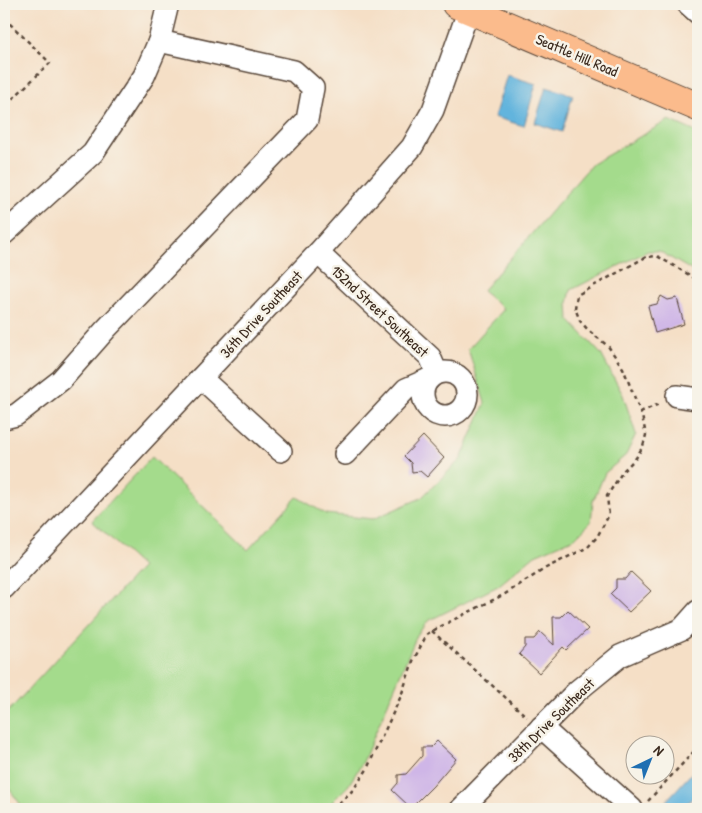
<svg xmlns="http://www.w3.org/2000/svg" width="702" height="813" viewBox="0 0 702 813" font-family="'Patrick Hand',sans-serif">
  <rect width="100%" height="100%" fill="#f7f3e8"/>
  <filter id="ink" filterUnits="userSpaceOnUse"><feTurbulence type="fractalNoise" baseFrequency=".02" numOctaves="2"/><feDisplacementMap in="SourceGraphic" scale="10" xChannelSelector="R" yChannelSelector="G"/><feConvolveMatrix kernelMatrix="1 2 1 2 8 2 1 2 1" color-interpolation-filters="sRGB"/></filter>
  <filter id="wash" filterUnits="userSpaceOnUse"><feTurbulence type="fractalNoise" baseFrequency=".0096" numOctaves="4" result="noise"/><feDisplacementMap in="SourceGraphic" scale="20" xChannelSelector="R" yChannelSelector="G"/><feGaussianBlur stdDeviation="1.12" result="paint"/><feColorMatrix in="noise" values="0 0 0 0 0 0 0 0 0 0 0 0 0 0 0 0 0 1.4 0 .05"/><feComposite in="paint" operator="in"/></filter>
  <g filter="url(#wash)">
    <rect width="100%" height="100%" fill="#f5dfc6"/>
    <path fill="#a4db8c" stroke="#708255" d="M 669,120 L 698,133 L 698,274 L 659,251 L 648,251 L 571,290 L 568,303 L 569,320 L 601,354 L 623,395 L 636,434 L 626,455 L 605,473 L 593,501 L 591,522 L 575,538 L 535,555 L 498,586 L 428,621 L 417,635 L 363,762 L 348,786 L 325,809 L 120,809 L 106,806 L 99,809 L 24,809 L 4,782 L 4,716 L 142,567 L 92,521 L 152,457 L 248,550 L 297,497 L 326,514 L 373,519 L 421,498 L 461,459 L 485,403 L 468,349 L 504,309 L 482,291 L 592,164 Z"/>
    <g fill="#62b4dd" stroke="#4e6f7e">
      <path d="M 507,75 L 536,84 L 524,126 L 494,117 Z"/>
      <path d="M 546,87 L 573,95 L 562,132 L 535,123 Z"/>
      <path d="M 698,766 L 698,792 L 682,809 L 675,809 L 666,801 Z"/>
    </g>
    <g id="blocks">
      <g fill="#cfb6e7">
        <path d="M 661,296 L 668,300 L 677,298 L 684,324 L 655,333 L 648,306 L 657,304 Z"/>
        <path d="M 423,436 L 444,458 L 427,477 L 420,471 L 412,472 L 411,463 L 404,456 Z"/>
        <path d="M 631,572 L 651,591 L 629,612 L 610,594 L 616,588 L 616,579 L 625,579 Z"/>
        <path d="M 568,610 L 588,629 L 566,650 L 563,647 L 539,673 L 519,654 L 525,647 L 525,639 L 534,639 L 540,632 L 554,645 L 553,617 L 561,617 Z"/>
        <path d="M 437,741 L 456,759 L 433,786 L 411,808 L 392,790 L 398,783 L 398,775 L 406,774 L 422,756 L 422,747 L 431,747 Z"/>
      </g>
    </g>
  </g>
  <g filter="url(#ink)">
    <use href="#blocks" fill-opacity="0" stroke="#574537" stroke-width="1"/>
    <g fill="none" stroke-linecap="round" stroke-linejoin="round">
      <g stroke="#574537" stroke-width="24">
        <g id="minor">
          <path d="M 688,4 L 698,13"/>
          <path d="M 4,234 L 93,153 L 144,76 L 159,41 L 168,4"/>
          <path d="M 318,253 L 430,357 L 437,373"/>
          <circle cx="445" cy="394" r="22"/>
          <path d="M 201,378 L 281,451"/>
          <path d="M 677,396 L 698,399"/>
          <path d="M 4,418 L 16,415 L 61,380 L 106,329 L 307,120 L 313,88 L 294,71 L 159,41"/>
          <path d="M 345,454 L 406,389 L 429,379"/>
          <path d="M 4,588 L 318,253 L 412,147 L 433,110 L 469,9"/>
          <path d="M 541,727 L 632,809"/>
          <path d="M 461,809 L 577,691 L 620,656 L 682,629 L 698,611"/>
        </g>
      </g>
      <g stroke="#574537" stroke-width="30">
        <path id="major" d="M 456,4 L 698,107"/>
      </g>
      <g stroke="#574537" stroke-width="2.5" stroke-dasharray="4 4" stroke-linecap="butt">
        <path d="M 4,18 L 50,63 L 4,107"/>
        <path d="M 640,412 L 662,403"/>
        <path d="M 432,631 L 527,717"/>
        <path d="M 648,801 L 698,747"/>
        <path d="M 104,809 L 105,809"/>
        <path d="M 333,809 L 353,790 L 366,771 L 401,696 L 413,661 L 427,634 L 447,623 L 505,594 L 546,568 L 588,547 L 597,537 L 609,515 L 607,496 L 623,471 L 636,458 L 643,446 L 646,435 L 642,416 L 623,368 L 608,346 L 589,331 L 580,321 L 575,308 L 577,295 L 646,257 L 657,256 L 698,280"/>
      </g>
      <use href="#minor" stroke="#fff" stroke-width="21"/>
      <use href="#major" stroke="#fbbb8c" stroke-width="28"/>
    </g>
  </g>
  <g text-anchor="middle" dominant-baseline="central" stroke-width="5" stroke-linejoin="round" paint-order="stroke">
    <g font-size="15" fill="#3b2a1e" stroke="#f7f3e8">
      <text transform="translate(577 55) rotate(23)">Seattle Hill Road</text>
      <text transform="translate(380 311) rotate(43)">152nd Street Southeast</text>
      <text transform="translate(261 314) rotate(-47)">36th Drive Southeast</text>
      <text transform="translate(551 720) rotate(-44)">38th Drive Southeast</text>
    </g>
  </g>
  <rect width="702" height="813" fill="none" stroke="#f7f3e8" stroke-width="20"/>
  <g transform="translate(650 760) rotate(43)"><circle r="24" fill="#f7f3e8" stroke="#aca397"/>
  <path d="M0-4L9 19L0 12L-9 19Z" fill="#1f6fb2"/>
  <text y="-8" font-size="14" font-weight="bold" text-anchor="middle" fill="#3b2a1e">N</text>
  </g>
</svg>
